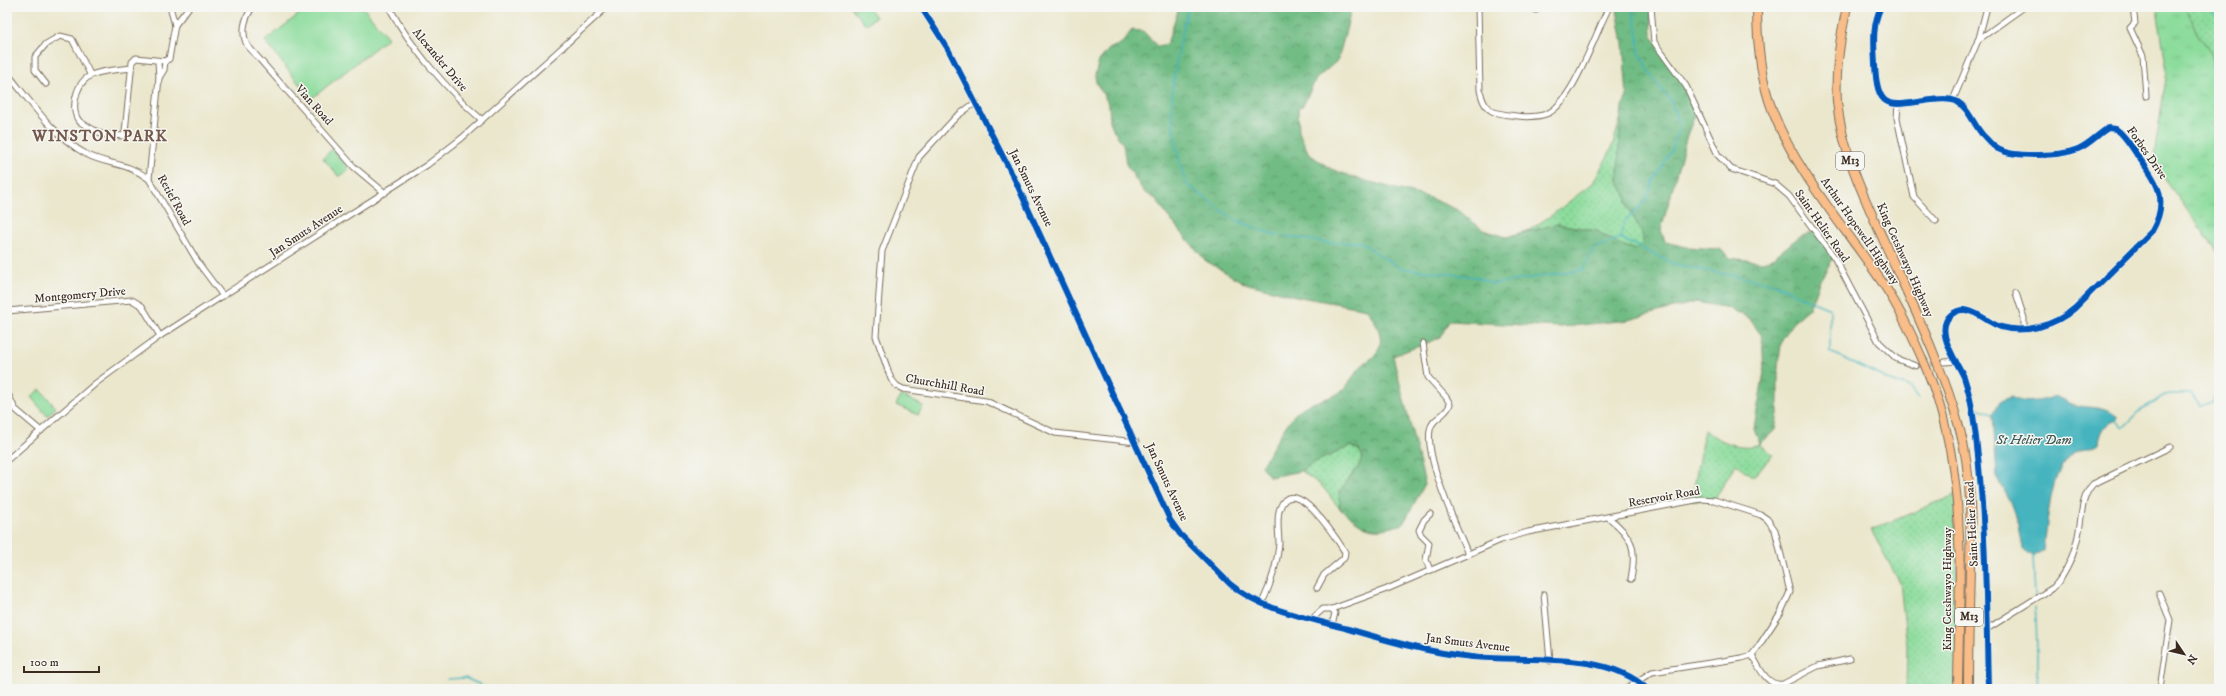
<svg xmlns="http://www.w3.org/2000/svg" width="2226" height="696" viewBox="0 0 2226 696" font-family="'IM FELL DW Pica',serif">
  <defs>
    <pattern id="grass-dots" width="8" height="8" patternUnits="userSpaceOnUse"><rect width="8" height="8" fill="#8cdc9c"/><path d="M2 2h.1M6 6h.1" fill="none" stroke="#7abd86" stroke-width="1.8" stroke-linecap="round"/></pattern>
    <pattern id="forest-crowns" width="20" height="18" patternUnits="userSpaceOnUse"><rect width="20" height="18" fill="#71bc84"/><path d="M2 6a3 3 0 1 1 6 0M12 15a3 3 0 1 1 6 0" fill="none" stroke="#5e996b"/></pattern>
    <pattern id="park-tufts" width="24" height="20" patternUnits="userSpaceOnUse"><rect width="24" height="20" fill="#8cdc9c"/><path d="M3 7l-1-3M5 7V3M7 7l1-3M15 17l-1-3M17 17v-4M19 17l1-3" fill="none" stroke="#7abd86"/></pattern>
  </defs>
  <rect width="100%" height="100%" fill="#f6f6f2"/>
  <filter id="ink" filterUnits="userSpaceOnUse"><feTurbulence type="fractalNoise" baseFrequency=".025" numOctaves="2"/><feDisplacementMap in="SourceGraphic" scale="8" xChannelSelector="R" yChannelSelector="G"/><feConvolveMatrix kernelMatrix="1 2 1 2 8 2 1 2 1" color-interpolation-filters="sRGB"/></filter>
  <filter id="wash" filterUnits="userSpaceOnUse"><feTurbulence type="fractalNoise" baseFrequency=".012" numOctaves="4" result="noise"/><feDisplacementMap in="SourceGraphic" scale="16" xChannelSelector="R" yChannelSelector="G"/><feGaussianBlur stdDeviation="0.9" result="paint"/><feColorMatrix in="noise" values="0 0 0 0 0 0 0 0 0 0 0 0 0 0 0 0 0 1.4 0 .05"/><feComposite in="paint" operator="in"/></filter>
  <g filter="url(#wash)">
    <rect width="100%" height="100%" fill="#ebe7cd"/>
    <g fill="url(#grass-dots)" stroke="#64835d">
      <path d="M 2186,7 L 2219,7 L 2219,108 L 2216,106 L 2214,65 L 2210,51 L 2197,33 Z"/>
      <path d="M 1622,113 L 1619,143 L 1618,181 L 1626,195 L 1628,207 L 1642,233 L 1643,242 L 1636,250 L 1621,245 L 1597,231 L 1558,224 L 1510,236 L 1529,230 L 1552,215 L 1593,183 L 1612,148 Z"/>
      <path d="M 1704,430 C 1720,441 1741,451 1760,444 L 1773,455 L 1753,477 L 1736,464 L 1714,500 L 1692,500 Z"/>
      <path d="M 1351,446 L 1359,450 L 1363,457 L 1358,467 L 1339,492 L 1340,509 L 1322,486 L 1301,471 L 1315,462 Z"/>
      <path d="M 1957,494 L 1958,689 L 1906,689 L 1907,646 L 1900,583 L 1871,530 Z"/>
    </g>
    <path fill="url(#forest-crowns)" stroke="#567351" d="M 1179,7 L 1352,7 L 1338,60 L 1316,79 L 1303,105 L 1298,109 L 1299,132 L 1309,154 L 1331,169 L 1355,178 L 1427,197 L 1458,210 L 1483,230 L 1507,237 L 1558,224 L 1597,231 L 1621,245 L 1636,250 L 1643,242 L 1642,233 L 1628,207 L 1626,195 L 1618,181 L 1619,143 L 1622,106 L 1627,97 L 1623,43 L 1617,10 L 1617,7 L 1651,7 L 1652,36 L 1679,75 L 1697,110 L 1687,135 L 1661,230 L 1665,242 L 1687,247 L 1720,249 L 1730,258 L 1763,262 L 1774,257 L 1799,237 L 1816,231 L 1834,257 L 1820,280 L 1809,308 L 1797,318 L 1782,339 L 1778,366 L 1778,414 L 1775,430 L 1760,444 L 1754,428 L 1764,372 L 1762,336 L 1749,318 L 1729,308 L 1696,302 L 1628,320 L 1561,327 L 1449,321 L 1440,338 L 1393,356 L 1425,484 L 1403,524 C 1370,534 1367,530 1340,509 L 1339,492 L 1358,467 L 1363,457 L 1359,450 L 1351,446 L 1315,462 L 1301,471 L 1270,477 L 1261,466 C 1272,450 1282,429 1295,414 C 1307,401 1325,401 1339,393 C 1348,388 1351,378 1358,370 C 1362,364 1369,361 1374,356 C 1388,340 1376,323 1367,309 L 1300,297 L 1244,283 L 1206,261 L 1169,218 L 1156,199 L 1144,192 L 1126,164 L 1123,144 L 1114,131 L 1110,121 L 1109,105 L 1096,82 L 1095,75 L 1099,61 L 1109,49 L 1122,43 L 1132,30 L 1143,31 L 1157,46 L 1167,44 Z"/>
    <path fill="url(#park-tufts)" stroke="#64835d" d="M 2161,7 L 2186,7 L 2197,33 L 2210,51 L 2214,65 L 2216,105 L 2219,108 L 2219,254 L 2153,163 L 2167,71 L 2157,9 Z"/>
    <g fill="#8cdc9c" stroke="#64835d">
      <path d="M 308,7 L 363,7 L 388,38 L 311,99 L 265,41 Z"/>
      <path d="M 851,7 L 869,7 L 876,17 L 865,25 Z"/>
      <path d="M 332,149 L 349,169 L 339,177 L 323,158 Z"/>
      <path d="M 40,389 L 56,408 L 47,416 L 31,397 Z"/>
      <path d="M 901,395 L 923,406 L 918,415 L 896,405 Z"/>
    </g>
    <path fill="#44b4be" stroke="#406f6e" d="M 2055,396 C 2062,399 2069,404 2075,405 C 2091,409 2105,405 2117,417 L 2117,420 C 2105,422 2100,433 2099,444 C 2088,451 2081,448 2073,453 C 2050,467 2047,526 2044,550 L 2033,556 L 2023,549 L 2019,525 L 2011,503 L 1997,477 L 1993,415 L 2000,401 L 2011,397 C 2024,405 2041,401 2055,396 Z"/>
    <g fill="none" stroke-linecap="round" stroke-linejoin="round">
      <g stroke="#44b4be" stroke-width="1.5">
        <path d="M 1188,7 C 1181,41 1171,76 1172,111 C 1172,134 1180,160 1185,183 L 1232,218 L 1268,233 L 1328,243 L 1361,242 L 1399,268 L 1476,277 L 1493,284 L 1582,270 L 1594,249 L 1620,238 L 1674,264 L 1776,284 L 1801,297 L 1830,309 L 1830,352 L 1889,380 L 1910,388 L 1918,398"/>
        <path d="M 2209,7 L 2219,20"/>
        <path d="M 1620,238 L 1625,221 L 1646,201 L 1653,182 L 1672,150 L 1679,126 L 1671,101 L 1654,80 L 1639,52 L 1637,26 L 1632,7"/>
        <path d="M 1973,406 L 1994,415"/>
        <path d="M 2115,420 L 2123,428 L 2139,412 L 2168,394 L 2191,394 L 2201,407 L 2212,403 L 2219,382"/>
        <path d="M 2033,556 L 2035,597"/>
        <path d="M 2035,607 C 2038,635 2036,662 2038,689"/>
        <path d="M 447,679 L 465,678 L 481,685"/>
      </g>
    </g>
  </g>
  <g filter="url(#ink)">
    <g fill="none" stroke-linecap="round" stroke-linejoin="round">
      <path stroke="#c8c1aa" stroke-width="5" stroke-dasharray="5 2.5" stroke-linecap="butt" d="M 1916,366 L 1938,363"/>
      <g stroke="#796c5b" stroke-width="7">
        <g id="minor">
          <path d="M 253,7 C 244,18 241,33 247,45 L 354,167 L 385,193"/>
          <path d="M 389,7 C 411,48 447,90 482,120"/>
          <path d="M 921,7 L 948,49 L 1015,180 L 1170,520 L 1180,534 L 1230,584 C 1262,611 1309,618 1348,629 C 1389,641 1430,653 1472,657 C 1526,662 1605,650 1647,689"/>
          <path d="M 1478,7 L 1480,90 C 1482,100 1485,108 1494,112 C 1508,116 1532,119 1546,114 C 1572,105 1596,32 1609,7"/>
          <path d="M 1536,7 L 1536,10"/>
          <path d="M 1651,7 L 1654,42 L 1686,86 L 1718,155 L 1731,169 L 1775,184 L 1789,196 L 1834,257 L 1879,342 L 1897,359 L 1916,366"/>
          <path d="M 1881,7 C 1872,25 1874,44 1875,64 C 1877,114 1891,105 1932,100 C 1940,99 1948,98 1956,101 C 1968,107 1974,125 1982,134 C 1987,139 1992,146 1998,149 C 2014,158 2061,156 2078,149 C 2090,144 2098,134 2108,128 L 2116,129 C 2125,135 2131,146 2137,155 C 2157,182 2170,199 2152,231 L 2075,308 C 2056,325 2026,334 2001,327 C 1986,323 1969,301 1952,314 C 1932,329 1957,361 1964,377 C 1968,389 1971,402 1973,415 C 1986,506 1986,597 1988,689"/>
          <path d="M 2071,7 L 2071,8"/>
          <path d="M 2133,7 L 2135,23 L 2130,28 L 2143,56 L 2146,96"/>
          <path d="M 175,25 L 189,7"/>
          <path d="M 1978,40 L 2024,7"/>
          <path d="M 158,61 L 159,78 L 149,179 L 199,264 L 223,296"/>
          <path d="M 131,68 C 104,72 80,68 75,101 C 74,108 75,117 80,122 L 101,134 L 123,136 L 125,132 L 132,62 L 136,58 L 165,61 L 169,59 L 175,25 L 170,7"/>
          <path d="M 7,73 C 30,101 53,136 86,154 C 109,166 125,161 149,179"/>
          <path d="M 159,78 L 164,70 L 165,61"/>
          <path d="M 46,84 L 35,70 L 35,57 L 46,44 L 60,36 L 72,39 L 90,74"/>
          <path d="M 1953,100 L 1979,38 L 1987,7"/>
          <path d="M 976,102 L 956,117 L 919,157 L 882,251 L 876,336 L 891,379 L 897,386 L 903,389 L 986,401 L 1055,433 L 1136,442"/>
          <path d="M 1898,104 L 1897,118 L 1914,197 L 1936,221"/>
          <path d="M 2016,293 L 2024,318 L 2024,328"/>
          <path d="M 7,311 L 132,300 L 142,306 L 160,336"/>
          <path d="M 1423,343 L 1428,377 L 1446,397 L 1450,404 C 1447,416 1432,417 1430,430 C 1425,459 1456,525 1468,554"/>
          <path d="M 1945,362 L 1956,361"/>
          <path d="M 9,396 L 15,409 L 41,431"/>
          <path d="M 7,460 L 96,383 L 160,336 L 427,165 L 462,138 L 607,7"/>
          <path d="M 1609,518 C 1633,537 1637,548 1631,579"/>
          <path d="M 1430,570 L 1426,560 L 1429,543 L 1421,535 L 1419,530 L 1424,520 L 1430,514"/>
          <path d="M 2159,593 L 2170,620 L 2160,689"/>
          <path d="M 1544,594 L 1550,661"/>
          <path d="M 1262,603 C 1271,584 1277,565 1279,544 C 1279,533 1276,518 1280,508 C 1294,471 1338,541 1345,552 L 1344,558 L 1324,575 L 1317,588"/>
          <path d="M 1332,609 L 1335,613 L 1332,625"/>
          <path d="M 1312,619 L 1323,609 L 1332,609 L 1387,589 L 1501,540 L 1528,532 L 1701,499 L 1714,500 L 1761,515 L 1767,519 L 1775,530 L 1790,592 L 1781,612 L 1758,647 L 1752,655 L 1742,658 L 1652,672 L 1625,689"/>
          <path d="M 1987,629 L 2054,587 C 2068,571 2075,553 2079,531 C 2082,515 2081,497 2093,484 L 2170,447"/>
          <path d="M 1752,655 C 1759,667 1767,687 1783,684 L 1818,666 L 1850,659"/>
        </g>
      </g>
      <g stroke="#796c5b" stroke-width="10">
        <g id="highway">
          <path d="M 1757,7 C 1757,42 1760,79 1773,112 C 1798,176 1846,228 1884,285 C 1901,311 1915,341 1927,370 C 1969,471 1959,582 1958,689"/>
          <path d="M 1847,7 C 1840,38 1835,70 1837,102 C 1842,151 1863,195 1883,239 C 1911,302 1942,364 1960,430 C 1972,475 1971,522 1970,568 C 1969,608 1968,649 1968,689"/>
        </g>
      </g>
      <use href="#minor" stroke="#fff" stroke-width="5"/>
      <use href="#highway" stroke="#f8bd88" stroke-width="8"/>
      <g stroke="#f6f6f2" stroke-width="8">
        <g id="cycleway">
          <path d="M 921,7 L 948,49 L 1015,180 L 1170,520 L 1180,534 L 1230,584 C 1262,611 1309,618 1348,629 C 1389,641 1430,653 1472,657 C 1526,662 1605,650 1647,689"/>
          <path d="M 1881,7 C 1872,25 1874,44 1875,64 C 1877,114 1891,105 1932,100 C 1940,99 1948,98 1956,101 C 1968,107 1974,125 1982,134 C 1987,139 1992,146 1998,149 C 2014,158 2061,156 2078,149 C 2090,144 2098,134 2108,128 L 2116,129 C 2125,135 2131,146 2137,155 C 2157,182 2170,199 2152,231 L 2075,308 C 2056,325 2026,334 2001,327 C 1986,323 1969,301 1952,314 C 1932,329 1957,361 1964,377 C 1968,389 1971,402 1973,415 C 1986,506 1986,597 1988,689"/>
        </g>
      </g>
      <use href="#cycleway" stroke="#0057b8" stroke-width="6"/>
    </g>
  </g>
  <g text-anchor="middle" dominant-baseline="central" stroke-width="3" stroke-linejoin="round" paint-order="stroke">
    <g fill="#f6f6f2" stroke="#73675e" stroke-width="1">
      <rect x="1836" y="152" width="28" height="18" rx="3"/>
      <rect x="1955" y="608" width="28" height="18" rx="3"/>
    </g>
    <g font-size="11" font-weight="bold" fill="#3b2a1e">
      <text x="1850" y="161">M13</text>
      <text x="1969" y="617">M13</text>
    </g>
    <g font-size="12" fill="#3b2a1e" stroke="#f6f6f2">
      <text transform="translate(440 60) rotate(50)">Alexander Drive</text>
      <text transform="translate(314 105) rotate(48)">Vian Road</text>
      <text transform="translate(2147 153) rotate(55)">Forbes Drive</text>
      <text transform="translate(1031 188) rotate(64)">Jan Smuts Avenue</text>
      <text transform="translate(174 200) rotate(61)">Retief Road</text>
      <text transform="translate(1822 226) rotate(55)">Saint Helier Road</text>
      <text transform="translate(306 231) rotate(-33)">Jan Smuts Avenue</text>
      <text transform="translate(1860 231) rotate(55)">Arthur Hopewell Highway</text>
      <text transform="translate(1905 260) rotate(66)">King Cetshwayo Highway</text>
      <text transform="translate(80 295) rotate(-5)">Montgomery Drive</text>
      <text transform="translate(945 385) rotate(10)">Churchhill Road</text>
      <text transform="translate(1167 482) rotate(65)">Jan Smuts Avenue</text>
      <text transform="translate(1664 497) rotate(-10)">Reservoir Road</text>
      <text transform="translate(1972 524) rotate(-93)">Saint Helier Road</text>
      <text transform="translate(1947 589) rotate(-90)">King Cetshwayo Highway</text>
      <text transform="translate(1468 643) rotate(7)">Jan Smuts Avenue</text>
    </g>
    <g font-size="13" font-style="italic" fill="#3e5a56" stroke="#f6f6f2">
      <text x="2034" y="440">St Helier Dam</text>
    </g>
    <g font-size="16" font-weight="bold" letter-spacing="1" fill="#74584b" stroke="#f6f6f2">
      <text x="100" y="136">WINSTON PARK</text>
    </g>
  </g>
  <rect width="2226" height="696" fill="none" stroke="#f6f6f2" stroke-width="24"/>
  <g transform="translate(2184 654) rotate(125)" stroke="#f6f6f2" stroke-width="3" paint-order="stroke">
  <path d="M0-3L7 15L0 10L-7 15Z" fill="#3b2a1e"/>
  <text y="-6" font-size="11" font-weight="bold" text-anchor="middle" fill="#3b2a1e">N</text>
  </g>
  <path d="M24 666v6h75v-6" fill="none" stroke="#3b2a1e" stroke-width="2"/>
  <text x="30" y="666" font-size="12" fill="#3b2a1e" stroke="#f6f6f2" stroke-width="3" paint-order="stroke">100 m</text>
</svg>
